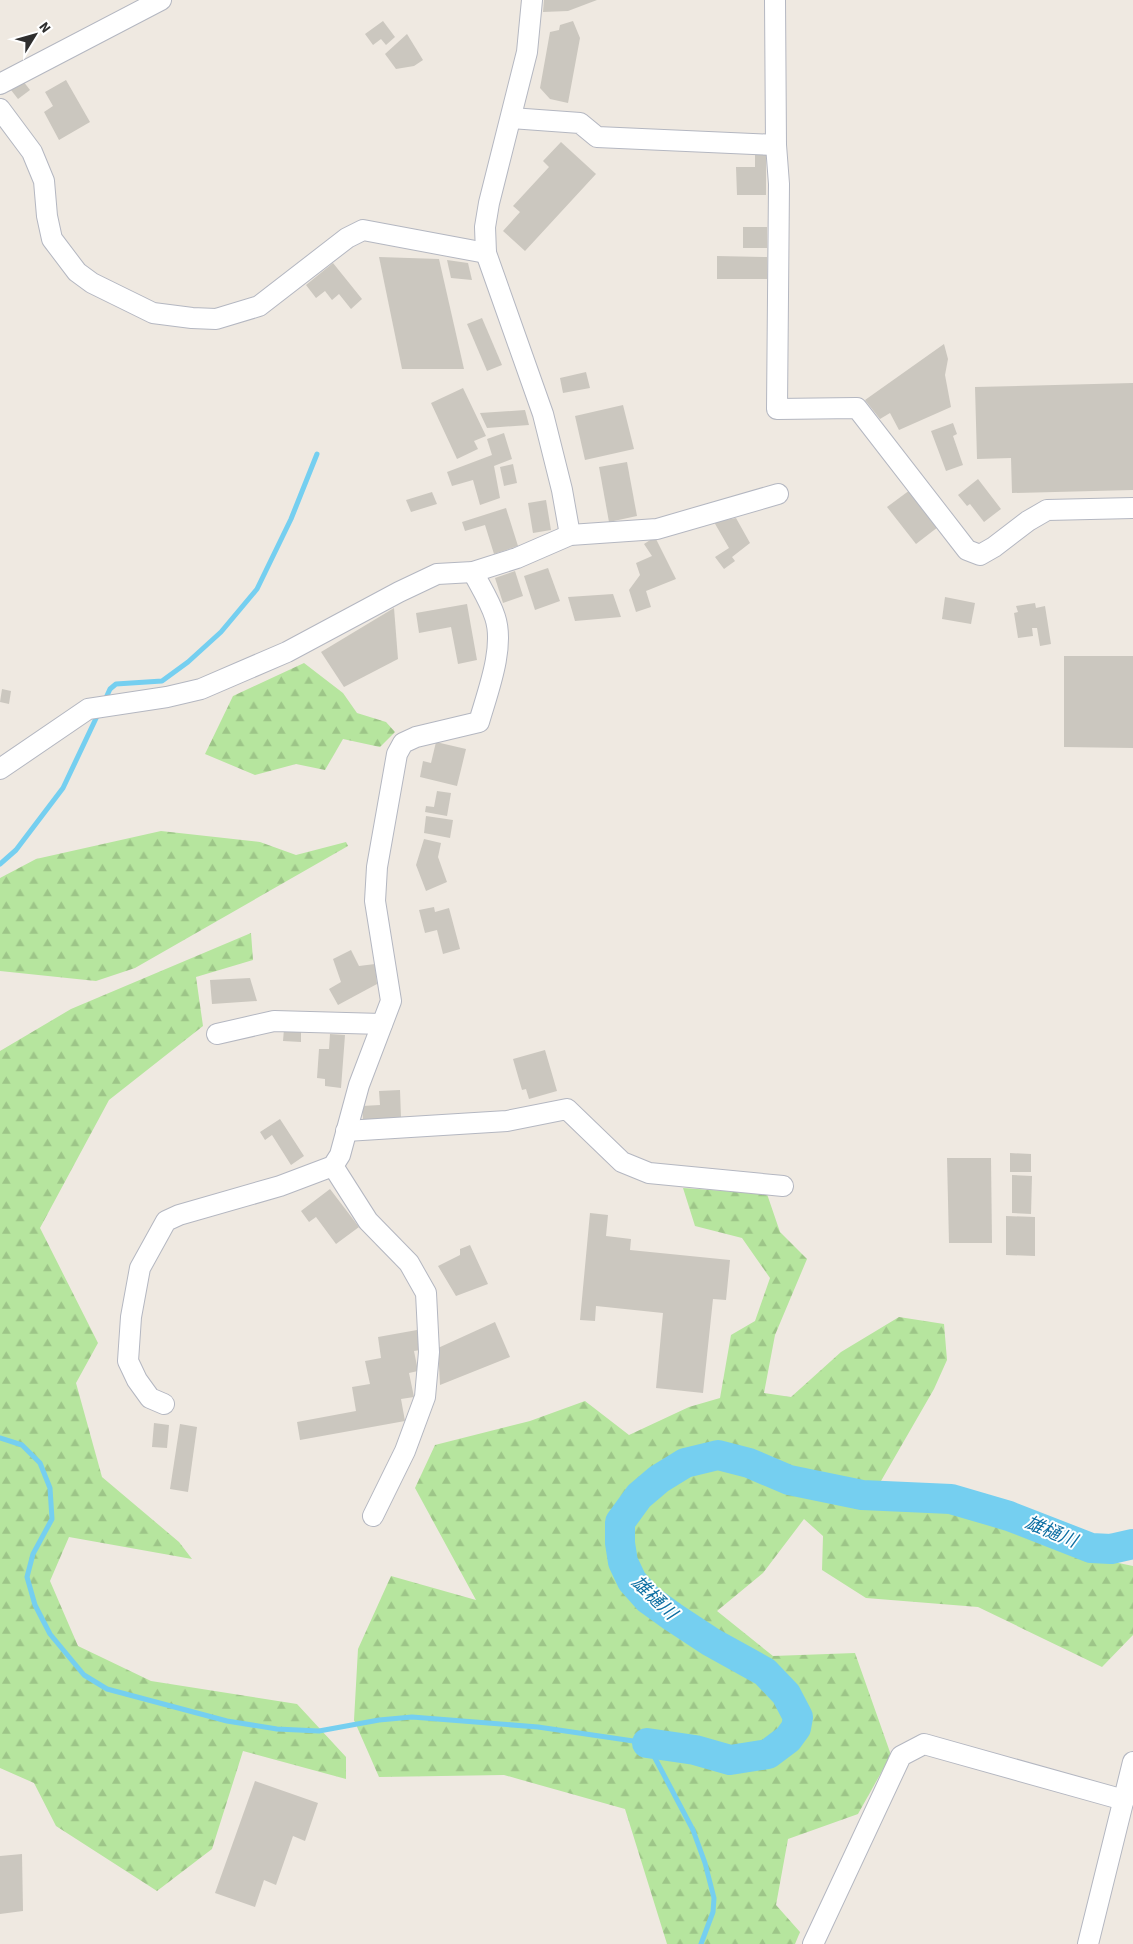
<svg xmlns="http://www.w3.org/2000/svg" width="1133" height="1944" viewBox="0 0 1133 1944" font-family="'Source Sans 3','Noto Sans JP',sans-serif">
  <defs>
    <pattern id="forest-firs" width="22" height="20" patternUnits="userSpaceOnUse" patternTransform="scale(1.25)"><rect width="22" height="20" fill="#b6e59e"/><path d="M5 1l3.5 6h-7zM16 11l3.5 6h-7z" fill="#9dc588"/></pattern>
  </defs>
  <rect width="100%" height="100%" fill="#efe9e1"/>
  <g fill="url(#forest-firs)">
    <path d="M 304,663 L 343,693 L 357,713 L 386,722 L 395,732 L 380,747 L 343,739 L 325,770 L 296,764 L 255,775 L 205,754 L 233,696 Z"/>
    <path d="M 161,831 L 260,842 L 296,855 L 346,842 L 348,846 L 135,968 L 96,981 L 0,971 L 0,878 L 36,859 Z"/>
    <path d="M 251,933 L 253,960 L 196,977 L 203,1026 L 109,1100 L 40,1228 L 98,1343 L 76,1383 L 102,1477 L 179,1542 L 192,1559 L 69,1537 L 50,1581 L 78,1646 L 151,1681 L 297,1704 L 346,1757 L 346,1779 L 243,1751 L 212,1849 L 157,1891 L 56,1826 L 34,1783 L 0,1768 L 0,1051 L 71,1009 Z"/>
    <path d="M 683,1188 L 767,1194 L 780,1232 L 807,1259 L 775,1335 L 764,1393 L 791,1397 L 841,1352 L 899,1317 L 944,1324 L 947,1360 L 934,1389 L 881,1481 L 1057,1550 L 1133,1566 L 1133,1635 L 1102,1667 L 978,1607 L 866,1598 L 822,1570 L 823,1536 L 804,1519 L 763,1573 L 717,1611 L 773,1656 L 855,1653 L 891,1755 L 858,1814 L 788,1839 L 776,1905 L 800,1932 L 795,1944 L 667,1944 L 625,1809 L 504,1775 L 379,1777 L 354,1720 L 358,1649 L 391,1576 L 476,1600 L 415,1488 L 435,1445 L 530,1421 L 585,1401 L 629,1435 L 689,1407 L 720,1398 L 731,1335 L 755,1321 L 770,1278 L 742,1238 L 695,1226 Z"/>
  </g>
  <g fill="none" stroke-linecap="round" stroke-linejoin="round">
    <g stroke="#75cff0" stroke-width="5">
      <path d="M 105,700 L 110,689 L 116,684 L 162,681 L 188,662 L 221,632 L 257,589 L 291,519 L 317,454"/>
      <path d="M 0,864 L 16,850 L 63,788 L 99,712"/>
      <path d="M 0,1438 L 22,1445 L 40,1463 L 50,1488 L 52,1519 L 33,1554 L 27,1577 L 35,1605 L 50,1634 L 84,1675 L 107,1689 L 227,1721 L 277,1729 L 319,1731 L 379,1720 L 412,1717 L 538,1727 L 647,1743 L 693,1830 L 705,1863 L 714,1898 L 713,1912 L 701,1944"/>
    </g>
    <path stroke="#75cff0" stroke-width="30" d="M 647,1743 L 695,1750 L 730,1760 L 768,1754 L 788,1739 L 796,1728 L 798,1717 L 786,1694 L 765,1672 L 711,1642 L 673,1617 L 648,1599 L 632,1581 L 623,1562 L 620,1543 L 620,1522 L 639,1496 L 659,1479 L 685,1463 L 718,1455 L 749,1463 L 789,1480 L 862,1495 L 951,1499 L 1009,1516 L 1091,1548 L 1111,1549 L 1133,1544"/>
  </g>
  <g fill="#cbc7bf">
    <path d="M 544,0 L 597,0 L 568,11 L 543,12 Z"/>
    <path d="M 383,21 L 395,37 L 386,45 L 381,39 L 373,45 L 365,34 Z"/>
    <path d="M 573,21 L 580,38 L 568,103 L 550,99 L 540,88 L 550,32 L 559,30 L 560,25 Z"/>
    <path d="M 407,34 L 423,60 L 414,66 L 396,69 L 385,54 Z"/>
    <path d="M 66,80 L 90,122 L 59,140 L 44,112 L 53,106 L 45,92 Z"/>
    <path d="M 23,81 L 30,90 L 18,99 L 11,90 Z"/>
    <path d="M 561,142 L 596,174 L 525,251 L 503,231 L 520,212 L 513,206 L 549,167 L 543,161 Z"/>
    <path d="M 755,151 L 766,151 L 766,195 L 737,195 L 736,167 L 755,167 Z"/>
    <rect x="743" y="227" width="24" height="21"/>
    <path d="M 717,256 L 767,257 L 767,279 L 717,279 Z"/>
    <path d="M 379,257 L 439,259 L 464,369 L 402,369 Z"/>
    <path d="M 447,260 L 468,263 L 472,280 L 451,278 Z"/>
    <path d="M 333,263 L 362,299 L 351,309 L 339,294 L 332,300 L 325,291 L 316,298 L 306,285 Z"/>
    <path d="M 482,318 L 502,365 L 487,371 L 467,324 Z"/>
    <path d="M 944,344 L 948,359 L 945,375 L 951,407 L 899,430 L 890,413 L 880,419 L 865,400 Z"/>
    <path d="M 586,372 L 590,388 L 563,393 L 560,378 Z"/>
    <path d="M 1133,383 L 1133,490 L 1012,493 L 1011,458 L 977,459 L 975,387 Z"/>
    <path d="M 463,388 L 486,436 L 474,441 L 478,449 L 457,459 L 431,403 Z"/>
    <path d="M 623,405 L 634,449 L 585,460 L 575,416 Z"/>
    <path d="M 525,410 L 529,425 L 487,428 L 480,413 Z"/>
    <path d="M 953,423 L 957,434 L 953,436 L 963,465 L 946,471 L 931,431 Z"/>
    <path d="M 504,433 L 512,459 L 494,466 L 500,498 L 480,505 L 473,480 L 452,486 L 447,472 L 492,455 L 487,439 Z"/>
    <path d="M 627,462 L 637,516 L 609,522 L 599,467 Z"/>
    <path d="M 513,464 L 517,483 L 504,486 L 500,467 Z"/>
    <path d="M 978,479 L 1001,509 L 984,522 L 970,504 L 967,506 L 958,495 Z"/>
    <path d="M 910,490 L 938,527 L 916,544 L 887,507 Z"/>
    <path d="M 432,492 L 437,504 L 411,512 L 406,500 Z"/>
    <path d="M 546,500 L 551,530 L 533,533 L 528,503 Z"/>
    <path d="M 506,508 L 518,546 L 494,554 L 485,525 L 465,531 L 462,522 Z"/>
    <path d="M 736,518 L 750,543 L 732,557 L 735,561 L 724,569 L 715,557 L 729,548 L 714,522 Z"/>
    <path d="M 655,537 L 676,579 L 646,591 L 651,607 L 636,612 L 629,590 L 640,575 L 636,563 L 652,556 L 644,544 Z"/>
    <path d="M 548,568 L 560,601 L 535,610 L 524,576 Z"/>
    <path d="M 515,571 L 523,596 L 503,603 L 495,578 Z"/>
    <path d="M 613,594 L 621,617 L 575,621 L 568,597 Z"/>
    <path d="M 945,597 L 975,603 L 971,624 L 942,619 Z"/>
    <path d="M 1035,603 L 1036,608 L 1045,606 L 1051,644 L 1040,646 L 1037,628 L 1032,628 L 1033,636 L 1018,638 L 1014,613 L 1018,612 L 1016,606 Z"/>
    <path d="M 467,604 L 477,660 L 458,664 L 451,627 L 419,633 L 416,613 Z"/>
    <path d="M 394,608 L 398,659 L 344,687 L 321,652 Z"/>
    <path d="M 1064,656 L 1133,656 L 1133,748 L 1064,747 Z"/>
    <path d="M 2,689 L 11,691 L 9,704 L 0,702 Z"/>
    <path d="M 436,742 L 466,749 L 457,786 L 420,777 L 423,761 L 431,763 Z"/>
    <path d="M 437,791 L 451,793 L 447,816 L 425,812 L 426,806 L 434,807 Z"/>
    <path d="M 426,816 L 453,820 L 450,838 L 424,833 Z"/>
    <path d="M 424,839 L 441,843 L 438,857 L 447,882 L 426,891 L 416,865 Z"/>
    <path d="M 434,907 L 435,912 L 449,908 L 460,949 L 443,954 L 437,930 L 425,933 L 419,910 Z"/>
    <path d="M 351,950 L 359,966 L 375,964 L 377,984 L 338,1005 L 329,989 L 341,982 L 333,959 Z"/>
    <path d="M 250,978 L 257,1001 L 212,1004 L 210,980 Z"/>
    <path d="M 284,1029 L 301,1030 L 301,1042 L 283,1041 Z"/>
    <path d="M 330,1034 L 345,1035 L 341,1088 L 325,1086 L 325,1079 L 317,1078 L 319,1049 L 329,1049 Z"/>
    <path d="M 545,1050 L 557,1091 L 529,1099 L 526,1089 L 522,1090 L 513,1059 Z"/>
    <path d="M 400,1090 L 401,1118 L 363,1120 L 362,1106 L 380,1105 L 379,1091 Z"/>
    <path d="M 280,1119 L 304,1156 L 291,1165 L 272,1135 L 265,1140 L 260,1132 Z"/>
    <path d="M 1010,1153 L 1031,1154 L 1031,1172 L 1010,1172 Z"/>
    <path d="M 947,1158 L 991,1158 L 992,1243 L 949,1243 Z"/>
    <path d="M 1012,1175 L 1032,1176 L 1031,1214 L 1012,1213 Z"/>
    <path d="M 330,1189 L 359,1227 L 336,1244 L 316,1217 L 309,1222 L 301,1211 Z"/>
    <path d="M 590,1213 L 608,1215 L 606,1236 L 631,1239 L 630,1250 L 730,1260 L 726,1300 L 713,1299 L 703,1393 L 656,1388 L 663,1313 L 596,1306 L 595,1321 L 580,1320 Z"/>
    <path d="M 1006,1216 L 1035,1217 L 1035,1256 L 1006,1255 Z"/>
    <path d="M 470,1245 L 488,1284 L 456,1296 L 438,1266 L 460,1255 L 460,1249 Z"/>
    <path d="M 495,1322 L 510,1357 L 440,1385 L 438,1348 Z"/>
    <path d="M 417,1330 L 420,1350 L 414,1351 L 418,1371 L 409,1373 L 414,1397 L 401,1399 L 405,1421 L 300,1440 L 297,1422 L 356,1411 L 352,1387 L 370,1384 L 365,1361 L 381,1358 L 378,1337 Z"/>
    <path d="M 154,1423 L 169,1425 L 167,1448 L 152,1447 Z"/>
    <path d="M 180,1424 L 197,1427 L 188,1492 L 170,1489 Z"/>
    <path d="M 255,1781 L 318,1803 L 305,1841 L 293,1836 L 276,1885 L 264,1880 L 255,1907 L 215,1893 Z"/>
    <path d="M 22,1854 L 23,1911 L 0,1914 L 0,1856 Z"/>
  </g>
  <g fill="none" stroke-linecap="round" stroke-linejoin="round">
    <g stroke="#b4b7c1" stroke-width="22">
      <g id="minor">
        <path d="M 532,0 L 527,52 L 489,203 L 485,227 L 486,253 L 543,414 L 562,490 L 570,535"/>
        <path d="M 775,0 L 776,145 L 779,184 L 777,409 L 857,408 L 967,550 L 980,555 L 994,547 L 1028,521 L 1047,510 L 1133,508"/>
        <path d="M 0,84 L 161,0"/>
        <path d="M 0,109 L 32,152 L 44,181 L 47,216 L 52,239 L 77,272 L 92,283 L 153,313 L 192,318 L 216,319 L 259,306 L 347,238 L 363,230 L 486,253"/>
        <path d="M 511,118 L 580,123 L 597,137 L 776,145"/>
        <path d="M 0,769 L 88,709 L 167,697 L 201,689 L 287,652 L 399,592 L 437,574 L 473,572 L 517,558 L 570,535 L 657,529 L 778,494"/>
        <path d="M 217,1034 L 274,1021 L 382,1024"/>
        <path d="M 346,1131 L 507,1121 L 567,1109 L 622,1162 L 649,1173 L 783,1186"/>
        <path d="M 333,1166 L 368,1221 L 409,1263 L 426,1293 L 429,1352 L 425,1397 L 405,1451 L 373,1516"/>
        <path d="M 164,1404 L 150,1398 L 137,1380 L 128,1361 L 131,1317 L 140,1268 L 166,1221 L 179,1215 L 280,1186 L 333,1166 L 340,1155 L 359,1085 L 391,1001 L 375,901 L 377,867 L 397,754 L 403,743 L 416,737 L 479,722 C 488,691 505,647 495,617 C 490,601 480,586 473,572"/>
        <path d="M 813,1944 L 901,1756 L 924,1744 L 1124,1800"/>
        <path d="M 1088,1944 L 1133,1762"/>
      </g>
    </g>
    <use href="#minor" stroke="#fff" stroke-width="20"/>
  </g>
  <g text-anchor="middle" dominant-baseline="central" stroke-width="4" stroke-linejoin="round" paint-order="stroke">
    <g font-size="18" font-style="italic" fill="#0d6fa3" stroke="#fff">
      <text transform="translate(1051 1532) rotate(22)">雄樋川</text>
      <text transform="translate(654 1598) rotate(43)">雄樋川</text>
    </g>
  </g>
  <g transform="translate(35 35) rotate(53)" stroke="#ffffff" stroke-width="4" paint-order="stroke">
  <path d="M0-4L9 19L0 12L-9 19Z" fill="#2e2e2e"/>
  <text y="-8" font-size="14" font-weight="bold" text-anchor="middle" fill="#2e2e2e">N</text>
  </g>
</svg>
